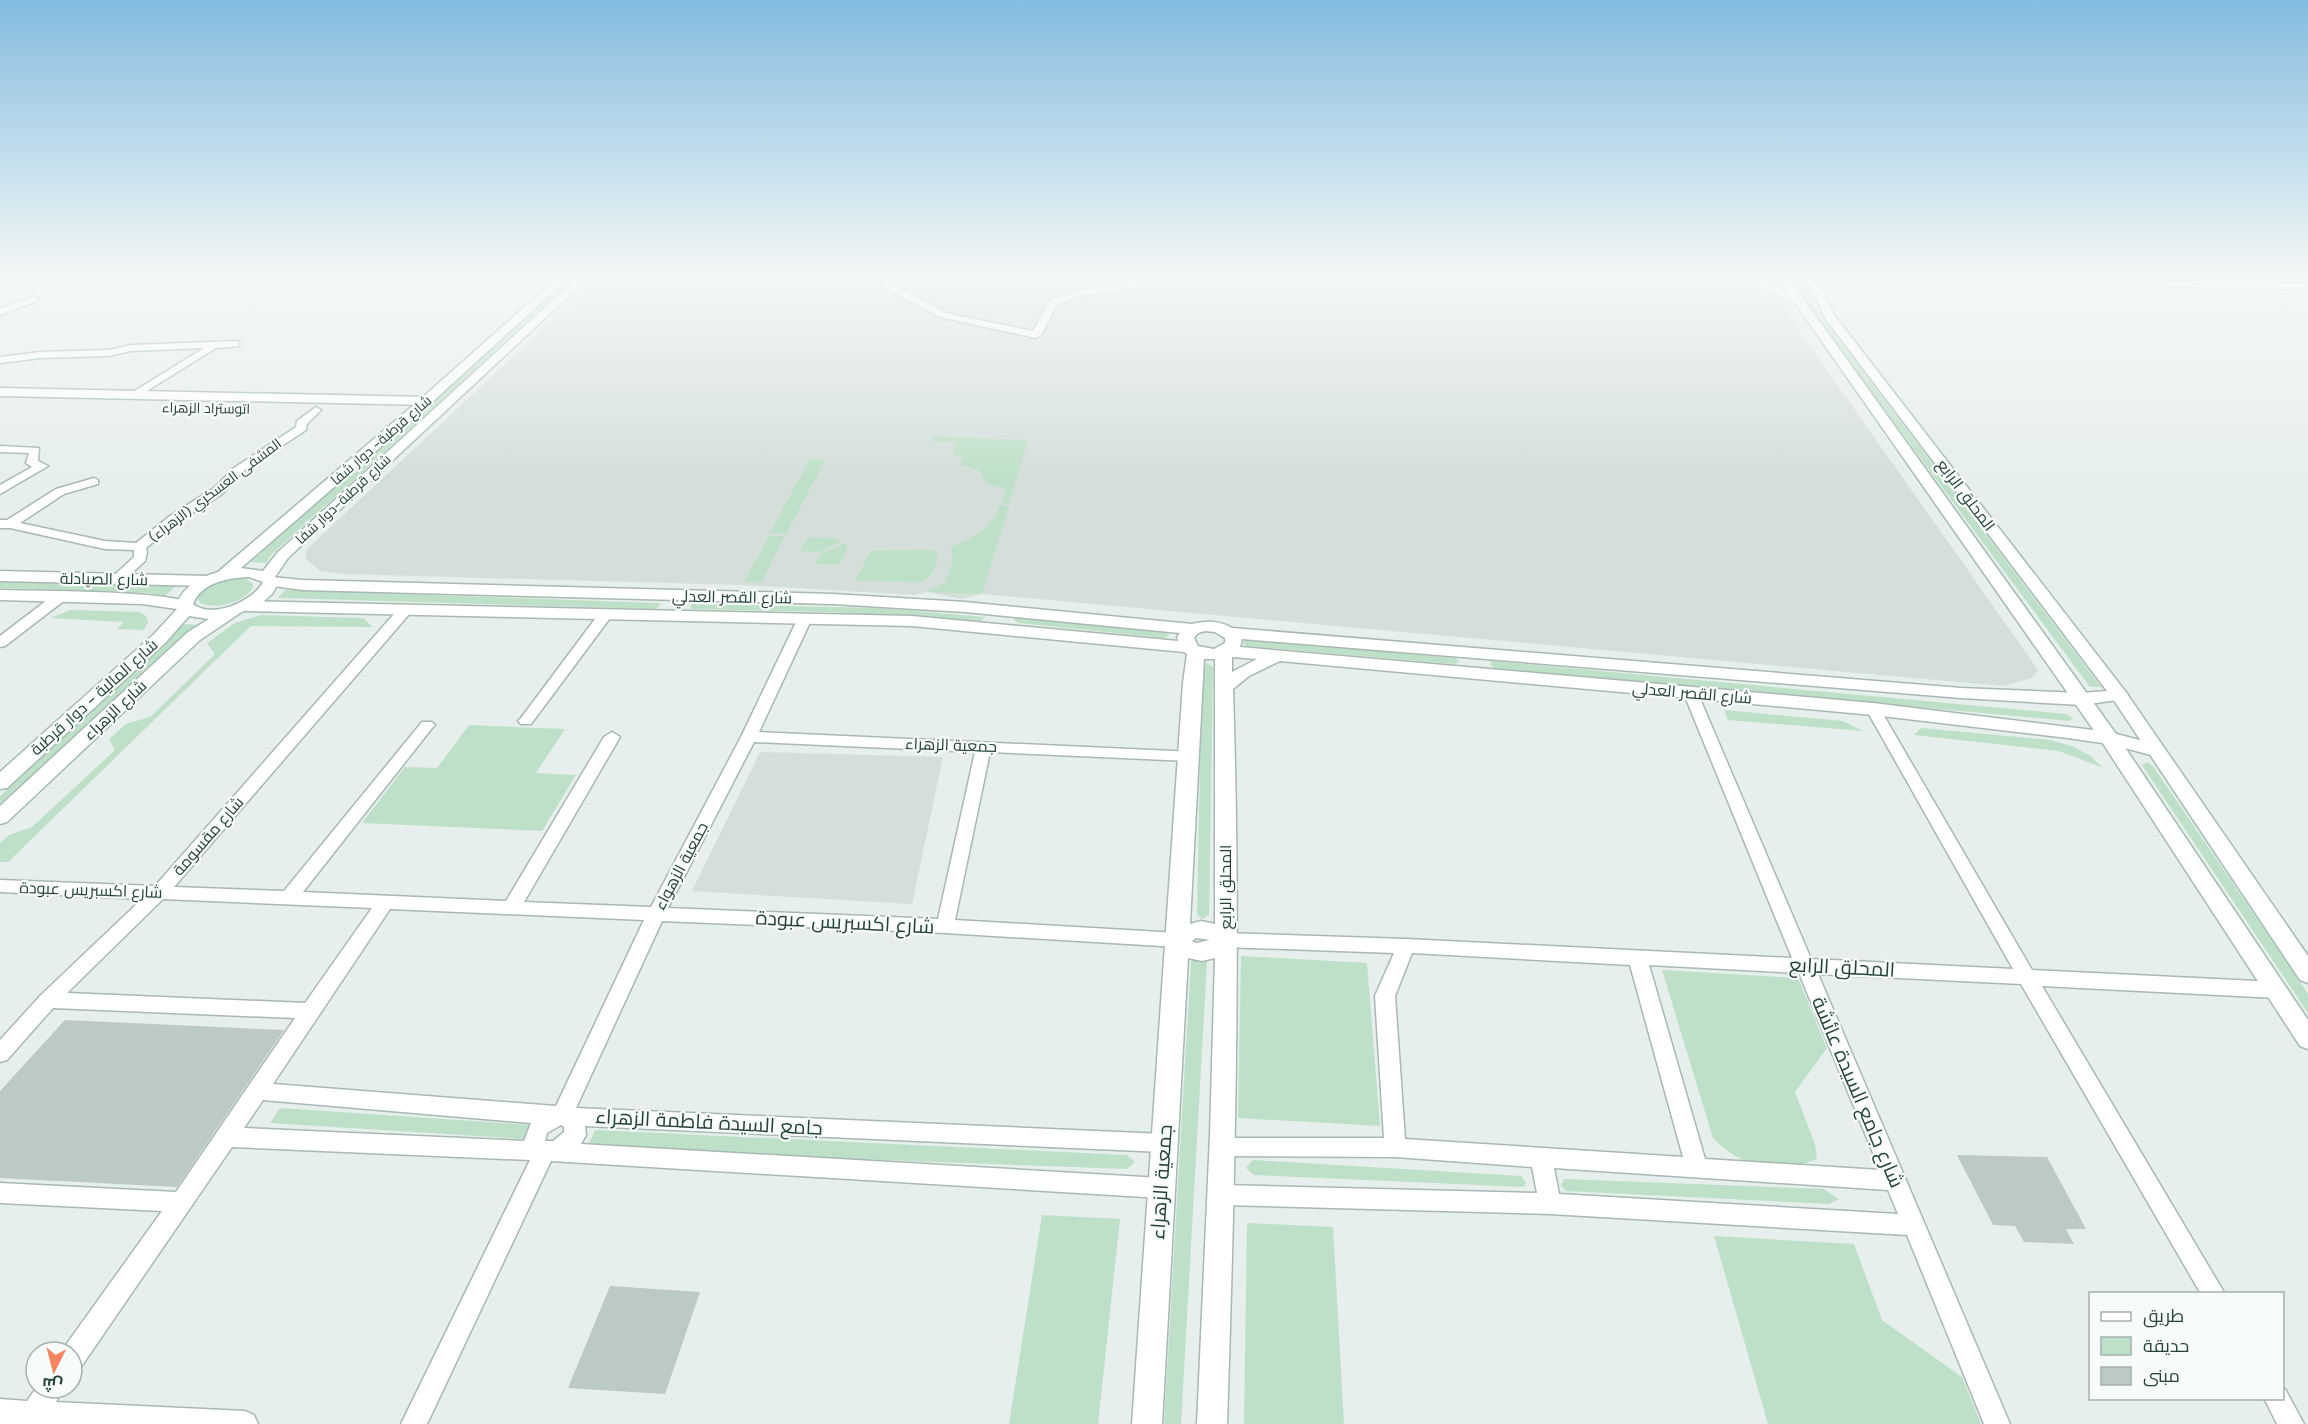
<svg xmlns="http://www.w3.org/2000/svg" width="2308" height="1424" viewBox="0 0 2308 1424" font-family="'DM Sans',Cairo,sans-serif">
  <rect width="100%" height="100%" fill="#e6efeb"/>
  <g fill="#d4dfda">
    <path d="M 1728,279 L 1754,287 L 1779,302 L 2029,657 L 2038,670 L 2032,678 L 2003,686 L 982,594 L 961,599 L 926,592 L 916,595 L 740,585 L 343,574 L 320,571 L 305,558 L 307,549 L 582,292 L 590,286 L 613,280 Z"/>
    <path d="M 760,752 L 943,757 L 912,904 L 692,891 Z"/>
  </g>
  <g fill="#bfe0c8">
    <path d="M 567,279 L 574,279 L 271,555 L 266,563 L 251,562 Z"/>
    <path d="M 1803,285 L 1808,286 L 1814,306 L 1821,316 L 2101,687 L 2090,687 L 1815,316 L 1800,286 Z"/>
    <path d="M 933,437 L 1028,440 L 1009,503 L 1002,503 L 1006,488 L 988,484 L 980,471 L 960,464 L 963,455 L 953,455 L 956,442 L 931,442 Z"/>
    <path d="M 810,459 L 825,460 L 786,534 L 770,533 Z"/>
    <path d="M 1000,505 L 1009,506 L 982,594 L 926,592 L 945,583 L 953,560 L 951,547 C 974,539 992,528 1000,505 Z"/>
    <path d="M 769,536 L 785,536 L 762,582 L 744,582 Z"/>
    <path d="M 808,537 L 831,538 L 842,541 L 819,552 L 800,551 Z"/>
    <path d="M 846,543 L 847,548 L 840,564 L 816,564 L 822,553 Z"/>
    <path d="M 930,550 L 935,551 L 938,559 L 930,576 L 923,582 L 855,581 L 871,551 Z"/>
    <path d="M 238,579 L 246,579 L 253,584 L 253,588 C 242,603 217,610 200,603 L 198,599 C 204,584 223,580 238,579 Z"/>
    <path d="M 0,582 L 177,585 L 165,596 L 149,593 L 0,588 Z"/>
    <path d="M 285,590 L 659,603 L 661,605 L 655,609 L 278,598 Z"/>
    <path d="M 692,604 L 881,608 L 985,617 L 981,621 L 830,612 L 692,609 L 690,606 Z"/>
    <path d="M 71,610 L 140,612 L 146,616 L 148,622 L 144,630 L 117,629 L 124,622 L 50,618 Z"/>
    <path d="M 261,615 L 363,618 L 373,627 L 251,626 L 8,862 L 0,862 L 0,843 L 9,835 L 32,827 L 115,750 L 109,739 L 126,724 L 150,717 L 215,654 L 207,643 L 235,623 Z"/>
    <path d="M 1019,617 L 1165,632 L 1169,635 L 1164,638 L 1018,623 L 1013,619 Z"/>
    <path d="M 182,624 L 201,625 L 182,637 L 0,804 L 0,796 L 172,637 Z"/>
    <path d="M 1247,639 L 1456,658 L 1460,662 L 1454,664 L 1246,646 L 1242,642 Z"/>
    <path d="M 1492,661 L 2066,714 L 2073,718 L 2069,721 L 1494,668 L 1490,664 Z"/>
    <path d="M 1207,663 L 1213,667 L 1209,915 L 1202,919 L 1197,914 L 1202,666 Z"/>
    <path d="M 1724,710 L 1843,721 L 1863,731 L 1728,720 Z"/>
    <path d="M 469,725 L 565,729 L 536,773 L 576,775 L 542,831 L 362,823 L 405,767 L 437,768 Z"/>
    <path d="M 1921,728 L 2050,740 L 2072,746 L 2089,755 L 2103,768 L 2059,751 L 1914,735 Z"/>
    <path d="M 2147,762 L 2153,766 L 2308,994 L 2308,1013 L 2142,765 Z"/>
    <path d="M 1241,956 L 1367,963 L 1380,1126 L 1238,1118 Z"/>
    <path d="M 1197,957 L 1207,962 L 1181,1424 L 1164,1424 L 1191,961 Z"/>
    <path d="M 1662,970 L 1798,978 L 1827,1048 L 1795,1092 L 1815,1144 L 1817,1159 C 1779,1175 1741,1168 1713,1138 Z"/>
    <path d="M 280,1108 L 531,1125 L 524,1139 L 270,1123 Z"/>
    <path d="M 595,1130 L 1127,1155 L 1135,1162 L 1127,1169 L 856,1159 L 589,1144 Z"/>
    <path d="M 1253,1160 L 1521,1176 L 1526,1182 L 1524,1187 L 1254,1175 L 1246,1168 Z"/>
    <path d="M 1564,1179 L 1823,1189 L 1839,1199 L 1829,1204 L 1566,1191 L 1561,1185 Z"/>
    <path d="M 1042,1215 L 1120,1219 L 1098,1424 L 1009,1424 Z"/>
    <path d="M 1247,1223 L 1333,1227 L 1344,1424 L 1244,1424 Z"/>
    <path d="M 1714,1236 L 1854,1244 L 1882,1320 L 1962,1377 L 1981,1424 L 1768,1424 Z"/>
  </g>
  <g fill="#bbcac4">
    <path d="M 65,1020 L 284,1030 L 177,1187 L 0,1178 L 0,1091 Z"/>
    <path d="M 1957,1155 L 2047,1157 L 2086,1229 L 2066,1229 L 2074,1244 L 2024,1242 L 2015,1226 L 1993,1225 Z"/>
    <path d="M 610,1286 L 700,1292 L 665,1394 L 568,1388 Z"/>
  </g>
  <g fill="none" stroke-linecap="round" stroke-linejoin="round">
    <g stroke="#a8b8b2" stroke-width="3">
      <g id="minor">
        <path d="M 879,279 L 887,279 L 890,283 L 946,313 L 1033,331 L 1050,300 L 1079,291 L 1157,279 L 1149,286 L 1080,296 L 1057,304 L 1041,335 L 1036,338 L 940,317 L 884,287 Z"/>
        <path d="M 2000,279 L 2109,279 L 2308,284 L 2308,290 L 2004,282 Z"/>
        <path d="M 34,296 L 39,299 L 37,301 L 0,315 L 0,309 Z"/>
        <path d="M 236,341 L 239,342 L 239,346 L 216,348 L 137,397 L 133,396 L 133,392 L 204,348 L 131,351 L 109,356 L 40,358 L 0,363 L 0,357 L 40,352 L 109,350 L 131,345 Z"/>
        <path d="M 316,407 L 321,410 L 307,424 L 306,430 L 242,472 L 222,494 L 178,522 L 146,548 L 147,552 L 145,561 L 121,583 L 111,583 L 109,580 L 134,557 L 134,550 L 105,549 L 10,528 L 0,528 L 0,520 L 7,520 L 56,489 L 94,478 L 98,480 L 98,484 L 64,494 L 20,523 L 105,541 L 136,543 L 170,516 L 214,488 L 234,468 L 296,427 L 297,421 Z"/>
        <path d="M 0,446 L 39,448 L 38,461 L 48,466 L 0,494 L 0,485 L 32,467 L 26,463 L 29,453 L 0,452 Z"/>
        <path d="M 60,593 L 65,594 L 67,597 L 65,600 L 5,646 L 0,647 L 0,636 L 55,594 Z"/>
        <path d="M 406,605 L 411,606 L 413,609 L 411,612 L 174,887 L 284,891 L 422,722 L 432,722 L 435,725 L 432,728 L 303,892 L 506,901 L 604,737 L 612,732 L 620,737 L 524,902 L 651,907 L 741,737 L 798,618 L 805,614 L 812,618 L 759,732 L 1195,752 L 1197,756 L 1189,761 L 990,752 L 955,920 L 1178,933 L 1184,935 L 1187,940 L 1184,945 L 1178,947 L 945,933 L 662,921 L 576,1108 L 1163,1134 L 1170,1136 L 1174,1143 L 1170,1150 L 1163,1152 L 585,1126 L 586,1135 L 581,1144 L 1161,1178 L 1169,1181 L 1172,1188 L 1169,1195 L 1161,1198 L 551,1161 L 427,1424 L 401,1424 L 530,1160 L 232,1147 L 81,1367 L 72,1370 L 72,1352 L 62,1352 L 63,1349 L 162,1211 L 0,1203 L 0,1183 L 176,1192 L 295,1018 L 53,1008 L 7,1060 L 0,1062 L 0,1040 L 41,995 L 142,899 L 0,892 L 0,880 L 155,886 L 401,606 ZM 754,742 L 975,752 L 938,919 L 668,908 ZM 163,899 L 372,908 L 305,1003 L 67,993 ZM 390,909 L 644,920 L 556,1106 L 273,1084 ZM 263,1100 L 531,1123 L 524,1141 L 244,1128 ZM 561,1125 L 564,1127 L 564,1132 L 553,1141 L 545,1141 L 547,1133 Z"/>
        <path d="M 606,610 L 613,614 L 531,724 L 521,724 L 518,721 L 521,718 L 601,611 Z"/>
        <path d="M 1691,689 L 1698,694 L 1811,959 L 2013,969 L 1866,709 L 1873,704 L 1880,709 L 2032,970 L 2277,982 L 2284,985 L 2286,990 L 2284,995 L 2277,998 L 2042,986 L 2225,1294 L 2201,1294 L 2021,984 L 1818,974 L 2010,1424 L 1984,1424 L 1907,1235 L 1550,1214 L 1222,1205 L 1214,1202 L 1211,1195 L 1214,1188 L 1222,1185 L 1537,1193 L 1532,1167 L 1395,1157 L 1222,1156 L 1214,1154 L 1211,1147 L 1214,1140 L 1222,1138 L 1384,1138 L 1375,996 L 1394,953 L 1225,947 L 1219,945 L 1216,940 L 1219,935 L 1225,933 L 1406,939 L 1792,958 L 1684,694 ZM 1412,953 L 1630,965 L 1683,1157 L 1405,1139 L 1395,996 ZM 1649,965 L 1799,973 L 1880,1170 L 1705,1159 ZM 1554,1168 L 1888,1190 L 1898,1214 L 1559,1194 Z"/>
        <path d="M 36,1388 L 63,1388 L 56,1402 L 245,1411 L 254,1415 L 258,1424 L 0,1424 L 0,1399 L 27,1401 Z"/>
        <path d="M 2282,1388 L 2285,1389 L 2304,1424 L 2277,1424 L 2264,1398 L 2282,1398 Z"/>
      </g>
    </g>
    <g stroke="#a8b8b2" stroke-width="3">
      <g id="tertiary">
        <path d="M 578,279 L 597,279 L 579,285 L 574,282 Z"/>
        <path d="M 0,388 L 426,397 L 432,401 L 426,405 L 0,396 Z"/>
        <path d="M 0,571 L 208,576 L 216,581 L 208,586 L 0,581 Z"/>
        <path d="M 271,577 L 303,580 L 833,594 L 965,602 L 1192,624 C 1207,621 1219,620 1232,628 L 1961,688 L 2081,693 L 2119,690 L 2125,691 L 2128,695 L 2125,699 L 2081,705 L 1961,698 L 1242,639 L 1240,647 L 1873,703 L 2109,732 L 2162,746 L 2164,750 L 2162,754 L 2155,756 L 2109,744 L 2068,738 L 1873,715 L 1280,661 L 1249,676 L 1233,689 C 1241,934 1235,1179 1227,1424 L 1197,1424 L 1210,1135 L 1215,958 L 1202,961 L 1188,958 L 1162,1424 L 1132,1424 L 1183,683 L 1187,654 L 1184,652 L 912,626 L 245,611 L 237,606 L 245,601 L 912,616 L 1178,641 L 1177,637 L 1180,633 L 965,612 L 833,604 L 303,590 L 265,585 L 263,582 L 265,579 ZM 1205,631 L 1215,632 L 1225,638 L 1225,643 L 1214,649 L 1198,646 L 1194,638 L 1198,633 ZM 1232,657 L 1257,659 L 1232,672 ZM 1204,659 L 1215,659 L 1215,924 L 1201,921 L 1190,924 ZM 1196,938 L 1210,940 L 1196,943 L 1192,941 Z"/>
        <path d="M 0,590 C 28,591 180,590 192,605 L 184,610 L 142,604 L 0,600 Z"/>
      </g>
    </g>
    <g stroke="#a4bbb3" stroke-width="3">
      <g id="secondary">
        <path d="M 556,279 L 567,279 L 430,404 L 241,568 L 263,571 L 278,552 L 576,279 L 587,279 L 288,558 L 275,577 L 279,582 L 272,594 L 263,602 L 240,613 L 200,640 L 7,822 L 0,824 L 0,806 L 188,632 L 209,619 L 189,616 L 166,642 L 7,788 L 0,789 L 0,772 L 154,634 L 178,608 L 176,605 C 184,586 198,578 218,572 L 422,398 ZM 249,577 L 263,582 C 253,602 211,619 193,604 C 202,582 228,578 249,577 Z"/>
        <path d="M 1742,279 L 1756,279 L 1788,292 L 1779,279 L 1789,279 L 2116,734 L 2308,1020 L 2308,1049 L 2300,1046 L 2102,742 L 1795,303 Z"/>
        <path d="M 1807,279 L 1817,279 L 1834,315 L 2125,691 L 2308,956 L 2308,983 L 2300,980 L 2113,699 L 1825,318 Z"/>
      </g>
    </g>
    <use href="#minor" fill="#fff" fill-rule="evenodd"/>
    <use href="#tertiary" fill="#fff" fill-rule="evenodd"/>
    <use href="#secondary" fill="#fff" fill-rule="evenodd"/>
  </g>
  <linearGradient id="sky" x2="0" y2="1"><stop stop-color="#84bce0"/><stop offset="0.58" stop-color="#f4f8f6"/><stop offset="1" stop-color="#f4f8f6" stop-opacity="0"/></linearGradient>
  <rect width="2308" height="478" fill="url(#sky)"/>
  <g text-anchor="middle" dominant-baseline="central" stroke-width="4.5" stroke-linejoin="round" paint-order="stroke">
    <g font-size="14" fill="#24423a" stroke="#f7fbf9">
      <text transform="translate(206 408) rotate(1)">اتوستراد الزهراء</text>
      <text transform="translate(381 440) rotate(-41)">شارع قرطبة- دوار شفا</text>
      <text transform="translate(215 490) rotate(-37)">المشفى العسكري (الزهراء)</text>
      <text transform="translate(343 499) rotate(-43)">شارع قرطبة-دوار شفا</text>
    </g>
    <g font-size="16" fill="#24423a" stroke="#f7fbf9">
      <text transform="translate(1966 495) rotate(53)">المحلق الرابع</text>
      <text transform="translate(104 579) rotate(1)">شارع الصيادلة</text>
      <text transform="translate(732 597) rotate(1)">شارع القصر العدلي</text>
      <text transform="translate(1692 693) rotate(5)">شارع القصر العدلي</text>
      <text transform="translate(94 697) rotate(-42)">شارع المالية - دوار قرطبة</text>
      <text transform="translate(115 710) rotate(-43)">شارع الزهراء</text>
      <text transform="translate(951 745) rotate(2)">جمعية الزهراء</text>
      <text transform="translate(208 836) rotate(-49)">شارع مقسومة</text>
      <text transform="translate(681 866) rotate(-62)">جمعية الزهواء</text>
      <text transform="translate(1225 887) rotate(-90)">المحلق الرابع</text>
      <text transform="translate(91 890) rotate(2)">شارع اكسبريس عبودة</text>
    </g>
    <g font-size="20" fill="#24423a" stroke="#f7fbf9">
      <text transform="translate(845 922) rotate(3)">شارع اكسبريس عبودة</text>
      <text transform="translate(1842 967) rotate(3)">المحلق الرابع</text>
      <text transform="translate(1858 1092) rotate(67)">شارع جامع السيدة عائشة</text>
      <text transform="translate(709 1122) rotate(3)">جامع السيدة فاطمة الزهراء</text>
      <text transform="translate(1161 1182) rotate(-86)">جمعية الزهراء</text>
    </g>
  </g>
  <rect x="2089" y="1292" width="195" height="108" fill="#f7fbf9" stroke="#a3b1ad" stroke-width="1.5"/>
  <rect x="2101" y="1312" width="30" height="9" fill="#ffffff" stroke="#a3b1ad" stroke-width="1.5"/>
  <text x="2143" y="1322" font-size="18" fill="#24423a">طريق</text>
  <rect x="2101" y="1337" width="30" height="18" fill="#bfe0c8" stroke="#a3b1ad" stroke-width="1.5"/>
  <text x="2143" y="1352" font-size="18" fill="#24423a">حديقة</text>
  <rect x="2101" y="1367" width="30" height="18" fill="#bbcac4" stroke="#a3b1ad" stroke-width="1.5"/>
  <text x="2143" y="1382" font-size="18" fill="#24423a">مبنى</text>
  <g transform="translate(54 1370) rotate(186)"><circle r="28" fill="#f7fbf9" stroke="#a3b1ad" stroke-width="1.5"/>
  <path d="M0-4.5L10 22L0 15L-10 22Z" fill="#f4845f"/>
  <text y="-9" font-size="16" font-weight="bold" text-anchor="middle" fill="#24423a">ش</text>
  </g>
</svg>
